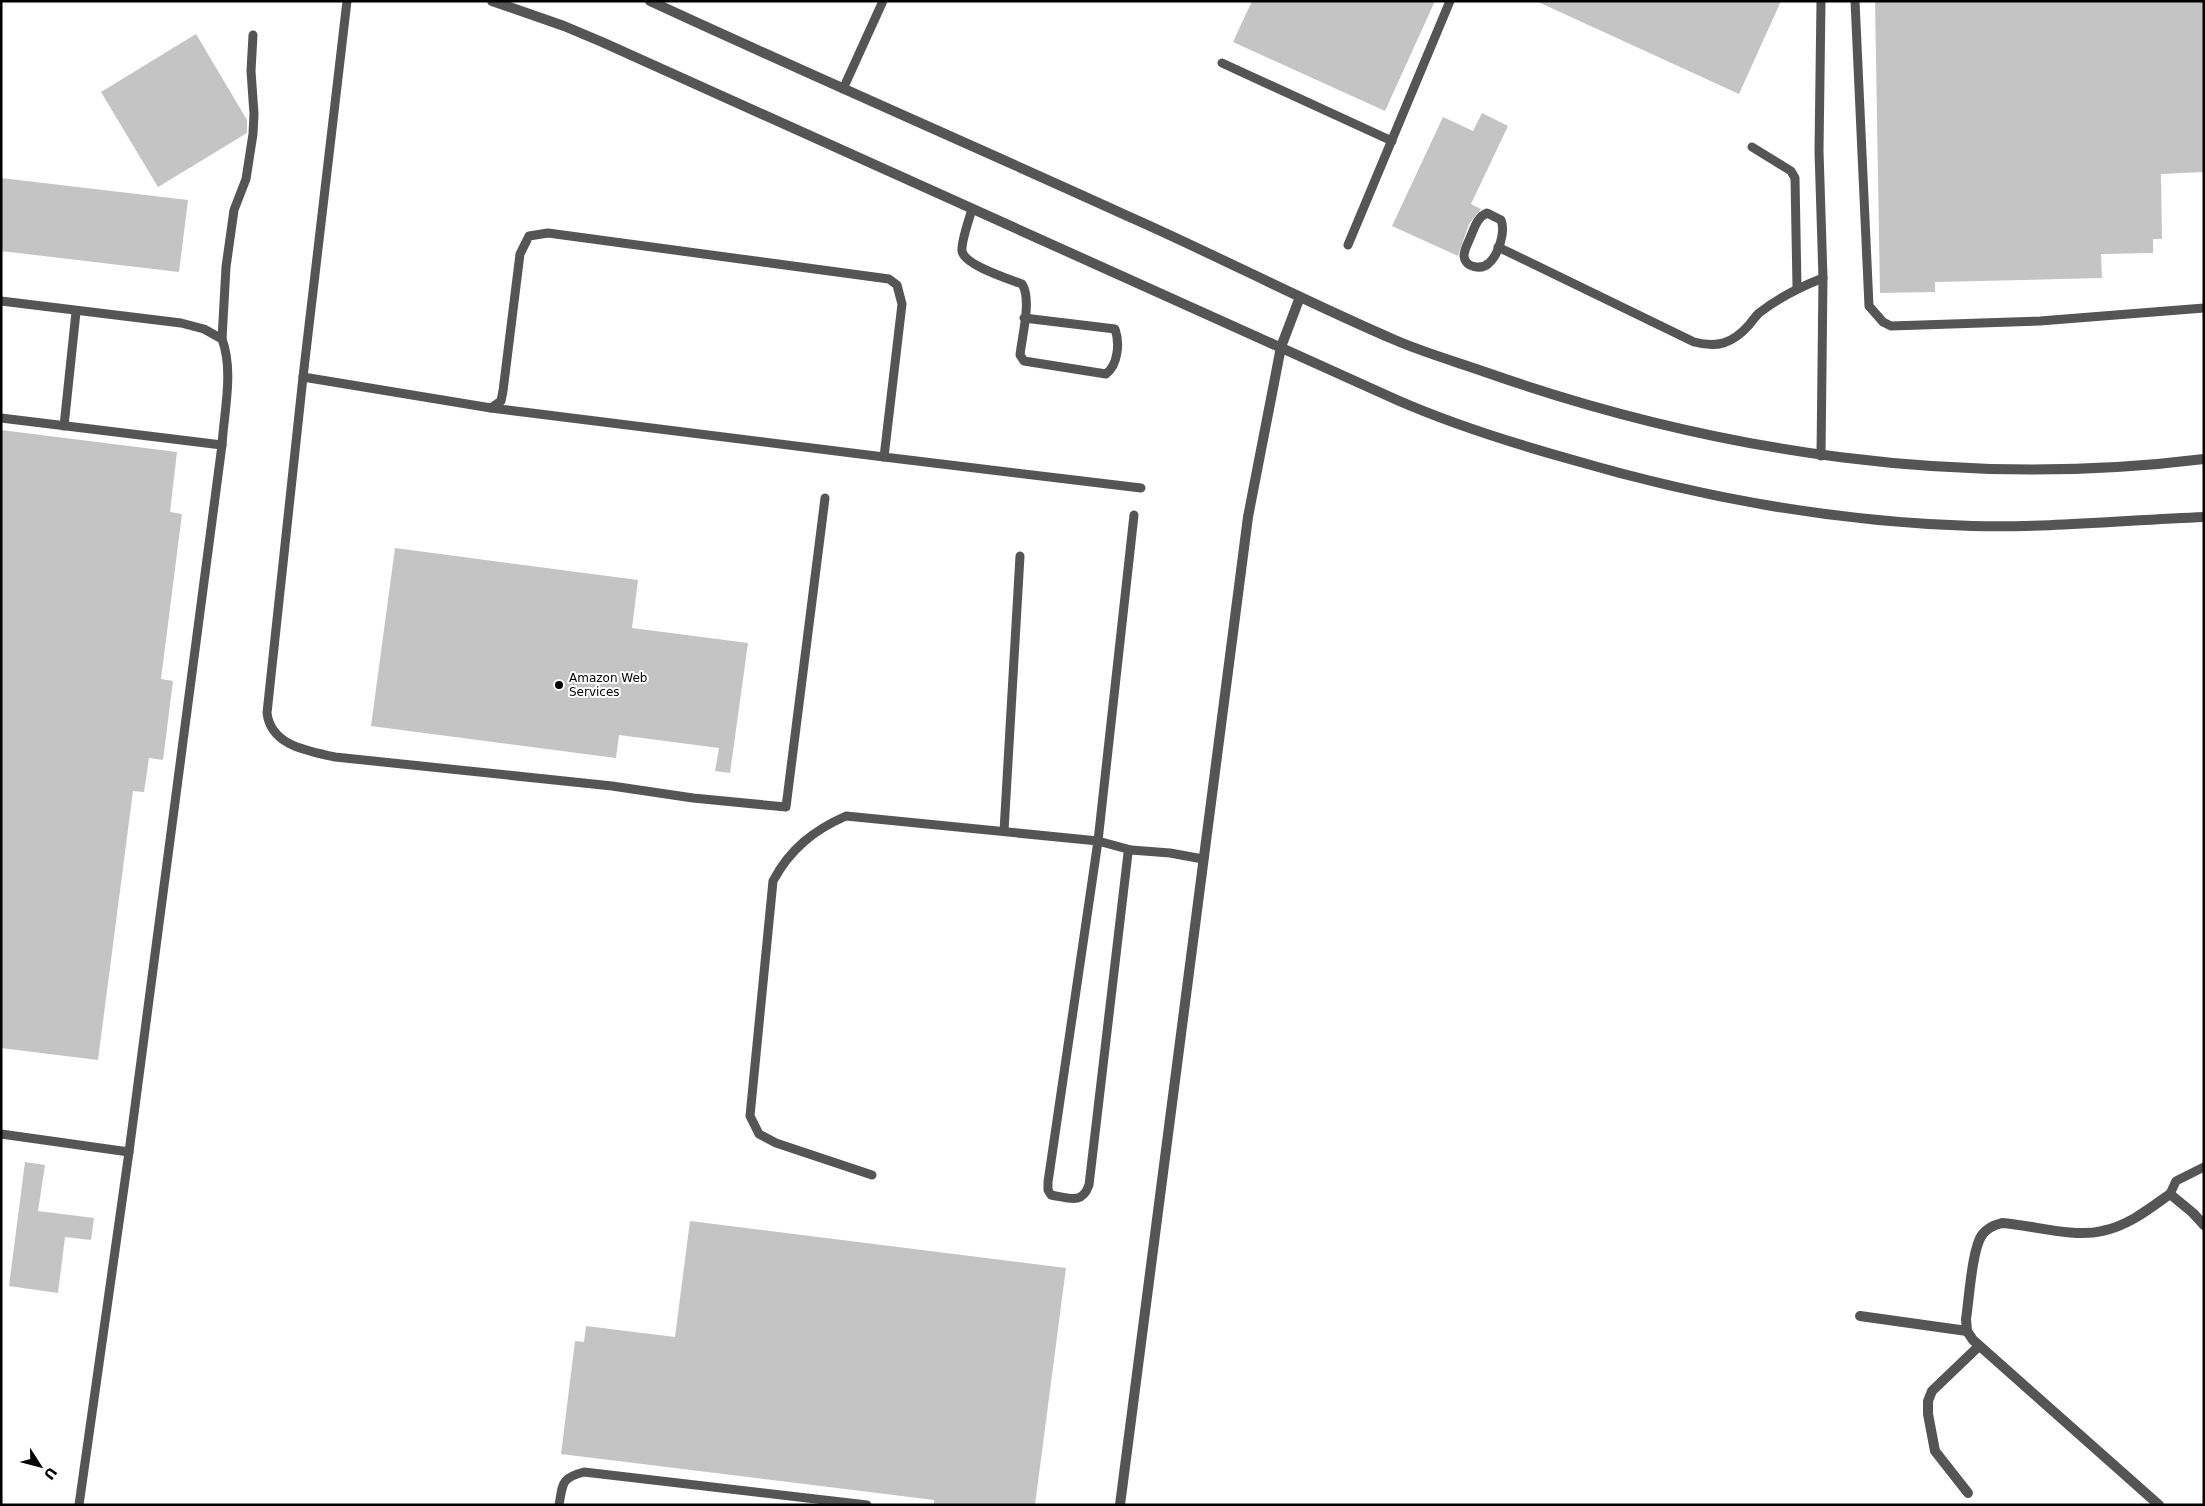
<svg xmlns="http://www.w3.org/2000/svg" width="2205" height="1506" viewBox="0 0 2205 1506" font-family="'DejaVu Sans',sans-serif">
  <rect width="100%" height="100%" fill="#fff"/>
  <g fill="#c4c4c4">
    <path d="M 1252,1 L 1435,1 L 1385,111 L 1233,42 Z"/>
    <path d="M 1536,1 L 1781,1 L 1739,94 Z"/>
    <path d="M 1875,1 L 2204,1 L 2204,172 L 2161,174 L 2162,239 L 2153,239 L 2153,253 L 2101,254 L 2102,278 L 1935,282 L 1935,292 L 1880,293 Z"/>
    <path d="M 196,34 L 247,120 L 247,133 L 158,187 L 101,92 Z"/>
    <path d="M 1482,113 L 1508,126 L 1471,204 L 1481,209 L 1469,224 L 1458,256 L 1392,226 L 1443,117 L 1473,131 Z"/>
    <path d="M 1,178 L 188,200 L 179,272 L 1,251 Z"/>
    <path d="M 1,430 L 177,452 L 170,512 L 182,514 L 161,679 L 173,681 L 163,760 L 149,758 L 144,792 L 133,791 L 98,1060 L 1,1048 Z"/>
    <path d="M 395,548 L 638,580 L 632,628 L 748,643 L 730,773 L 715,771 L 719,748 L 619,735 L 616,758 L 371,726 Z"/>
    <path d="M 25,1162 L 45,1165 L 38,1211 L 94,1218 L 91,1240 L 65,1237 L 58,1293 L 9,1286 Z"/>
    <path d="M 690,1221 L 1066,1268 L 1035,1505 L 934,1505 L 934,1500 L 561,1454 L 575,1341 L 584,1342 L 586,1326 L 675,1337 Z"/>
  </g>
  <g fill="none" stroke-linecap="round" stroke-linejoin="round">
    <g stroke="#555" stroke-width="9">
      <path d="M 347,1 L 303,377 L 267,713 C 271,746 308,751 335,757 L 612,786 L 693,798 L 786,807 L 825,498"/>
      <path d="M 1821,1 L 1819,151 L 1823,278 L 1821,456"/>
      <path d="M 1855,1 L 1869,306 L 1883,322 L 1891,326 L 2040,321 L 2204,308"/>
      <path d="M 1222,63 L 1392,141"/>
      <path d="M 843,89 L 883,1"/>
      <path d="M 1752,147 L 1791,171 L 1795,178 L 1797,287"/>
      <path d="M 972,209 C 969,220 961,241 962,251 C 964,265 1009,279 1022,284 C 1032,299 1022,336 1020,355 L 1024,361 L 1106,374 C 1118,365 1120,343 1115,329 L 1024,318"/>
      <path d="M 1487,213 L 1501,220 C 1506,232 1498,255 1489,263 C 1482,270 1465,268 1464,256 C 1464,250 1468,243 1470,238 C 1474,229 1477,217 1487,213 Z"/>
      <path d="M 1348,245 L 1450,1"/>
      <path d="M 1498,247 L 1694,342 C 1717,348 1732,344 1749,325 C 1752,321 1755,317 1759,313 C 1778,298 1800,287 1823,278"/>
      <path d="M 1,301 L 181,323 L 204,329 L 222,339 C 234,371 224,412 222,445 L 129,1152 L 79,1505"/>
      <path d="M 222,339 L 226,267 L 234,210 L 246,179 L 253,134 L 254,114 L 251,71 L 253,35"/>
      <path d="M 303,377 L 491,408 L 501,401 L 503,391 L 520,254 L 529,236 L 548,233 L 889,279 L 897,285 L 902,304 L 884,457 L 1141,488"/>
      <path d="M 491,408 L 884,457"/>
      <path d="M 1,418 L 222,445"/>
      <path d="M 64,426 L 76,312"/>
      <path d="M 1134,515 L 1098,841 L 1048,1182 L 1048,1190 L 1051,1195 C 1069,1198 1082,1205 1089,1185 L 1128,853 L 1131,850 L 1170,853 L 1203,859"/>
      <path d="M 1004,831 L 1020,556"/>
      <path d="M 1,1134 L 129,1152"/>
      <path d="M 872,1175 L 776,1143 L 759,1134 L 750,1116 L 773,881 C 790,849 814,830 846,816 L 1098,841 L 1131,850"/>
      <path d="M 2170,1194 L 2176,1181 L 2204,1167"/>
      <path d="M 559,1505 C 563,1483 561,1478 584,1472 L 867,1505"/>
    </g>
    <g stroke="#555" stroke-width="10">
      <path d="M 1860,1316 L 1967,1331"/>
      <path d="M 1968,1493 L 1935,1451 L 1928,1414 L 1928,1401 L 1932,1391 L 1979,1346"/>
      <path d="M 1120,1505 L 1248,517 L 1281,347 L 1300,297"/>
      <path d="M 2159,1505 L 1973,1340 L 1967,1331 L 1966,1319 C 1969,1300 1972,1249 1982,1235 C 1987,1228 1994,1225 2002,1223 C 2032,1225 2073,1238 2102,1231 C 2128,1226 2149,1209 2170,1194 L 2193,1213 L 2204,1225"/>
    </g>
    <g stroke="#555" stroke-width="10">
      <path d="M 492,1 L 564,26 L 602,42 L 1397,400 C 1454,425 1512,443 1573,460 C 1703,498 1836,522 1972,526 C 2049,528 2127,520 2204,517"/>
      <path d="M 650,1 C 810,75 972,145 1132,218 C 1220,257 1306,302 1395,340 C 1425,353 1457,362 1488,373 C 1717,453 1962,489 2204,459"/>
    </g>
  </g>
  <circle fill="#000" stroke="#fff" stroke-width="2" cx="559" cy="685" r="5"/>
  <g text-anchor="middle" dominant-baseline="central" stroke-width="4" stroke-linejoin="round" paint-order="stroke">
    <g font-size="12" fill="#000" stroke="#fff" text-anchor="start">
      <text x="569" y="678">Amazon Web<tspan x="569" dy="14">Services</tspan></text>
    </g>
  </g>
  <rect width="2205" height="1506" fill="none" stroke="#000000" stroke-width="5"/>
  <g transform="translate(40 1466) rotate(126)" stroke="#ffffff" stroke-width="4" paint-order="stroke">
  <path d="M0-4L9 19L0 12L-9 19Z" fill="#000000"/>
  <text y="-8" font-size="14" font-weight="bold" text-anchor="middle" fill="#000000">U</text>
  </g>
</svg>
